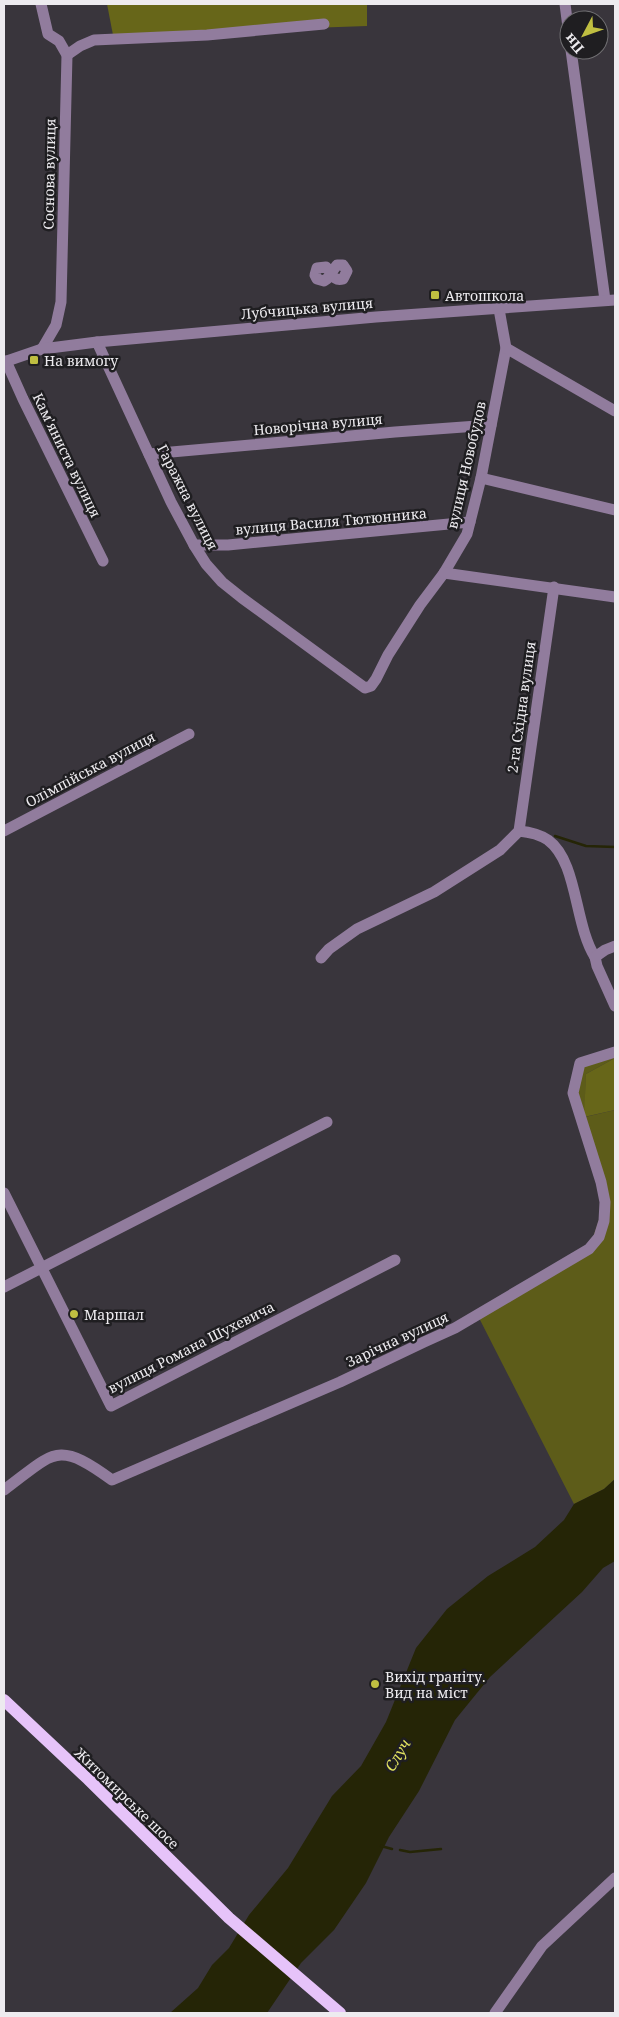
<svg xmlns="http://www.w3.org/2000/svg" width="619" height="2017" viewBox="0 0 619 2017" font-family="'Noto Serif',serif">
  <rect width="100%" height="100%" fill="#39353c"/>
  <path fill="#5d5c19" d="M 615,1052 L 615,1058 L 586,1074 L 585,1117 L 615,1110 L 615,1479 L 604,1489 L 574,1504 L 477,1314 L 589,1249 L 605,1202 L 573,1093 L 580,1063 Z"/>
  <g fill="#676619">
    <path d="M 107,4 L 367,4 L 367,26 L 113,35 Z"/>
    <path d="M 615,1058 L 615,1110 L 584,1117 L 586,1074 Z"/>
  </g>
  <path fill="#252506" d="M 615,1479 L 615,1561 L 603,1568 L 582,1592 L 490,1677 L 455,1720 L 419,1791 L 389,1837 L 366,1883 L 334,1930 L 301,1963 L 267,2013 L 170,2013 L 198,1988 L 212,1965 L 229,1948 L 249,1915 L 288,1868 L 332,1796 L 361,1766 L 386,1722 L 416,1648 L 447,1609 L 488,1576 L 535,1547 L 564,1520 L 574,1504 L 604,1489 Z"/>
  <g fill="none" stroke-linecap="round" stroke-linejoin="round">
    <g stroke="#252506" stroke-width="2.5">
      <path d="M 555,836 L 586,846 L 615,847"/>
      <path d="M 381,1846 L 392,1849"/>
      <path d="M 400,1850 L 410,1852 L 441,1849"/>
    </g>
    <g stroke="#917c9d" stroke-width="11">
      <path d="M 41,4 L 48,34 L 59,41 L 67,55 L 61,302 L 56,325 L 42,349"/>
      <path d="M 565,4 L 569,35"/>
      <path d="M 571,50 L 605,300"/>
      <path d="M 67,55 L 80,46 L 94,40 L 207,35 L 324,24"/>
      <path d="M 330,274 L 327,279 L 324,281 L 317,279 L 315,275 L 317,268 L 326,267 C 332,272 333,282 343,279 L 347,271 L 343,265 L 337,265 L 331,273"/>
      <path d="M 97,342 L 171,502 L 194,545 L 206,564 L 222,582 L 242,598 L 365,688 L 371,686 L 376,679 L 388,655 L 420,605 L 444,573 L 467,534 L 481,478 L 506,348 L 499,309"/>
      <path d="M 506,348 L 615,411"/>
      <path d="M 6,361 L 23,399 L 103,561"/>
      <path d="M 4,362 L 42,349 L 97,342 L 376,317 L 615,300"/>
      <path d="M 149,454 L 395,432 L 491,425"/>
      <path d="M 481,478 L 615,510"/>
      <path d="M 194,545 L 228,545 L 470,522"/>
      <path d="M 444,573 L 615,597"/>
      <path d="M 4,831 L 189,734"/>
      <path d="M 519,831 C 529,832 539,834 548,840 C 578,862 574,924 595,957"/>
      <path d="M 615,946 L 605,950 L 595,957 L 597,966 L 615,1006"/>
      <path d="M 321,958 L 329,949 L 357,929 L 434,892 L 500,850 L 519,831 L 554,587"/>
      <path d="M 4,1193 L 111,1406 L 395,1260"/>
      <path d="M 4,1287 L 327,1122"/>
      <path d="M 4,1490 C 54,1453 56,1439 112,1480 L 340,1382 L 424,1342 L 455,1328 L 589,1249 L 599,1237 L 604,1221 L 605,1202 L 601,1182 L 573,1093 L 580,1063 L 615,1052"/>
      <path d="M 495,2013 L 542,1946 L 615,1878"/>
    </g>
    <path stroke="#e6c3f9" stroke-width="12" d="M 4,1700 L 88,1779 L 229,1918 L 340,2013"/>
  </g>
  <g fill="#bfbe41" stroke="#1f1e21" stroke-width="2">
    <rect x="430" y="290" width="10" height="10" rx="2.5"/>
    <rect x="29" y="355" width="10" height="10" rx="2.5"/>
    <circle cx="74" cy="1314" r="5"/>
    <circle cx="375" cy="1684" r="5"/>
  </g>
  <g text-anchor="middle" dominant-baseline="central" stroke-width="5" stroke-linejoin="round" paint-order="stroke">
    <g font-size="14" fill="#edebef" stroke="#1f1e21">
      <text transform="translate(49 174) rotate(-89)">Соснова вулиця</text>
      <text transform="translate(307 308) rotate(-5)">Лубчицька вулиця</text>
      <text transform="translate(318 424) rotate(-5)">Новорічна вулиця</text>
      <text transform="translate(67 455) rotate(64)">Кам'яниста вулиця</text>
      <text transform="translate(466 465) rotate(-77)">вулиця Новобудов</text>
      <text transform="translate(188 497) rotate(63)">Гаражна вулиця</text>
      <text transform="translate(331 521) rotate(-5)">вулиця Василя Тютюнника</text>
      <text transform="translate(521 707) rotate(-82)">2-га Східна вулиця</text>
      <text transform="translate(90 769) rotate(-28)">Олімпійська вулиця</text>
      <text transform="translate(397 1339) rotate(-25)">Зарічна вулиця</text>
      <text transform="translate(191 1347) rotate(-27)">вулиця Романа Шухевича</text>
      <text transform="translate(127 1798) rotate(44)">Житомирське шосе</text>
    </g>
    <g font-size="14" fill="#edebef" stroke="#1f1e21" text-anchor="start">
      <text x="445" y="295">Автошкола</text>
      <text x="44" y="360">На вимогу</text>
      <text x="84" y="1314">Маршал</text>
      <text x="385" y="1676">Вихід граніту.<tspan x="385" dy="16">Вид на міст</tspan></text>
    </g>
    <g font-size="15" font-style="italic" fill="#e1e15f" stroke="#1f1e21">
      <text transform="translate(397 1755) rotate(-59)">Случ</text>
    </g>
  </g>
  <rect width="619" height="2017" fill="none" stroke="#edebef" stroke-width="10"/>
  <g transform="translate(584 35) rotate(229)"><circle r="24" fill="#1f1e21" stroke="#717073"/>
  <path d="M0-4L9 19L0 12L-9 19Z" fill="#bfbe41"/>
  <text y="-8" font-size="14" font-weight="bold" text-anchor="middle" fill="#edebef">Пн</text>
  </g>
</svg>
